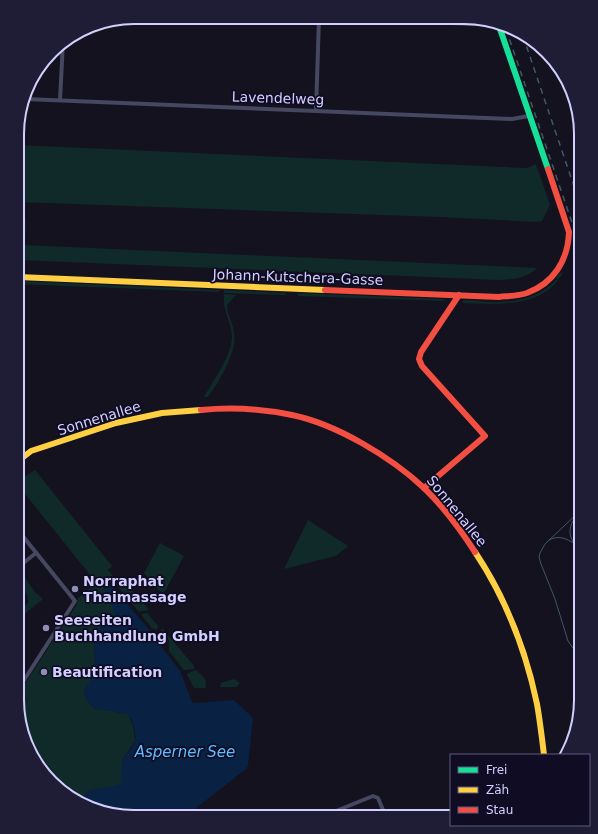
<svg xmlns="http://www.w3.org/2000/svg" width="598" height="834" viewBox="0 0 598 834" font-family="'DejaVu Sans',sans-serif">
  <rect width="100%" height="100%" fill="#13121e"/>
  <g fill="#102a29">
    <path d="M 18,145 L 527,168 L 536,164 L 550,205 L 542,221 L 537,222 L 440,217 L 18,202 Z"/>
    <path d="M 18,218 L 26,219 L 25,245 L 537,268 C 522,283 496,280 477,279 L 18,260 Z"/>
    <path d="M 563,272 C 544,309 498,304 463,303 L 462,301 C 470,300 479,301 488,302 C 514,303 538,299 557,279 L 556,277 L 559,274 Z"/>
    <path d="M 18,281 L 219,290 L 219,292 L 18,284 Z"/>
    <path d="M 224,290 L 286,293 L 286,295 L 224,293 Z"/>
    <path d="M 298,293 L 443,299 L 446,301 L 298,296 Z"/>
    <path d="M 224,294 L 236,295 L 227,305 C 227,315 233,322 234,332 C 238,351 219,382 208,397 L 204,397 C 212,383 233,353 232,336 C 231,321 222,310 224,294 Z"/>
    <path d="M 35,470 L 112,566 L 107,571 L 109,571 L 113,576 L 102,586 L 105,589 L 111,585 L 125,602 L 106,589 L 111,603 L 115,606 L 115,619 C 109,627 99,625 94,634 L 95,671 L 99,673 L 84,693 L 89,703 L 94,708 L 128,714 L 134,730 L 135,741 L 124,757 L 121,782 L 119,785 L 85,802 L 63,793 L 29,752 L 23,725 L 24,705 L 19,693 L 77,604 L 78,598 L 99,581 L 100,577 L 106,572 L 95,581 L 17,484 L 17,481 Z"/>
    <path d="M 308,520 L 348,546 L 336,556 L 284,569 Z"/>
    <path d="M 160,543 L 184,556 L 163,595 L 144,573 Z"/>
    <path d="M 20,571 L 23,574 L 21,576 L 23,575 L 35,592 L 43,599 L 17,620 L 17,609 L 20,610 L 29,602 L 27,598 L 28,597 L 17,578 L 17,573 Z"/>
    <path d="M 121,577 L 148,609 L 148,610 L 139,612 L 118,587 Z"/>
    <path d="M 147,613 L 158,626 L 157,630 L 152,628 L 142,616 L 142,614 Z"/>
    <path d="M 162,628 L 194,666 L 194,669 L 184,670 L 169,651 L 169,641 L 161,630 Z"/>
    <path d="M 196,670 L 205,679 L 206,686 L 205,688 L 194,688 L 187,675 L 188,673 Z"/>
    <path d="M 234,679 L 240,683 L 237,687 L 220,687 L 221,683 Z"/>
  </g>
  <path fill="#092143" d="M 111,585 L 146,626 L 180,671 L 192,702 L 196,703 L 234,700 L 253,718 L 248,766 L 246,769 L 186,816 L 119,816 L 104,810 L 103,808 L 101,809 L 82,801 L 87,791 L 90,790 L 119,785 C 123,780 120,770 122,763 C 124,754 132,750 135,741 C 137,734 132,720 128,714 L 94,708 L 89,703 L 84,693 L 86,687 L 95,673 L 94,634 C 99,625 109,627 115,619 L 114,612 L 105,589 Z"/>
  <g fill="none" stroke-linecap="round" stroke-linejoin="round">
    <g stroke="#464760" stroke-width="4">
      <path d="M 329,18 L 475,24 L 489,22"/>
      <path d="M 25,99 L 512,119 L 529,116"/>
      <path d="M 60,100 L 63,42"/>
      <path d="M 316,111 L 319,18"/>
      <path d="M 17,568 L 36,553"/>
      <path d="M 17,691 L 75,601 L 17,529"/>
      <path d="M 17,697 L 22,706 L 21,719"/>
      <path d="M 321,817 L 373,796 L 378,798 L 386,817"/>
    </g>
    <path stroke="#16e098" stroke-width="6" d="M 499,26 L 548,169"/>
    <g stroke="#ffcf43" stroke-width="6">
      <path d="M 18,277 L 325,290"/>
      <path d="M 17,462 L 31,451 L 116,423 L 162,413 L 201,410"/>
      <path d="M 475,552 C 505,597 526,651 537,704 C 540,721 542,738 544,755"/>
    </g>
    <g stroke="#f24e42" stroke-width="6">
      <path d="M 325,290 L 499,297 C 508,296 518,296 527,293 C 554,283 568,260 569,232 L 548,169"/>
      <path d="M 201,410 C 230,407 263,409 292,415 C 336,424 391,457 424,488 C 444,507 460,529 475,552"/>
      <path d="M 424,488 L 485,436 L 422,366 L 419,359 L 421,352 L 459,295"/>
    </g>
    <g stroke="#3f5868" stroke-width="1">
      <path d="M 575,518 C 568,527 568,538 577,546"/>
      <path d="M 549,540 C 558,535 566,538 575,544"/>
      <path d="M 581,652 L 573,648 L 568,641 L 555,599 L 541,564 L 539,557 L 540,553 L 545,544 L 581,510"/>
    </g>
    <g stroke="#3f5868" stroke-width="1.5" stroke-dasharray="6 5" stroke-linecap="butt">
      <path d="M 506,29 L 581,249"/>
      <path d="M 523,36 L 581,207"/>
    </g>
  </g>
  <g fill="#8f8db0" stroke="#0f0c24" stroke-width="1.5">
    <circle cx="75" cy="589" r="4"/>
    <circle cx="46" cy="628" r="4"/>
    <circle cx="44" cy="672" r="4"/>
  </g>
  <g text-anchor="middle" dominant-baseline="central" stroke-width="3.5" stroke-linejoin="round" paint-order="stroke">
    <g font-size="14" fill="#d2cfff" stroke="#0f0c24">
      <text transform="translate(278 98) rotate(2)">Lavendelweg</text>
      <text transform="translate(298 277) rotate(2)">Johann-Kutschera-Gasse</text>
      <text transform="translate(99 418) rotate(-17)">Sonnenallee</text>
      <text transform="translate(457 511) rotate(51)">Sonnenallee</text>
    </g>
    <g font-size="14" font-weight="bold" fill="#d2cfff" stroke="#0f0c24" text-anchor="start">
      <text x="83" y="581">Norraphat<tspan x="83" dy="16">Thaimassage</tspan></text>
      <text x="54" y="620">Seeseiten<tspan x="54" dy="16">Buchhandlung GmbH</tspan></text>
      <text x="52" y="672">Beautification</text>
    </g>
    <g font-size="15" font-style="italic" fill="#5dbdff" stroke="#0f0c24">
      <text x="185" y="752">Asperner See</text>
    </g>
  </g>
  <path d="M0 0H598V834H0ZM134 24H464A110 110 0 0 1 574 134V700A110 110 0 0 1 464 810H134A110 110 0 0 1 24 700V134A110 110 0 0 1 134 24Z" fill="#1f1c36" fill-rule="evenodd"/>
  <path fill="none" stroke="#d2cfff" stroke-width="2" d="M134 24H464A110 110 0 0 1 574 134V700A110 110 0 0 1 464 810H134A110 110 0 0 1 24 700V134A110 110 0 0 1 134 24Z"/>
  <rect x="450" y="754" width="140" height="72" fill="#0f0c24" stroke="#5d5a7c"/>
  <rect x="458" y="767" width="20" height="6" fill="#16e098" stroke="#5d5a7c"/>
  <text x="486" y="774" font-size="12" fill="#d2cfff">Frei</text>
  <rect x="458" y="787" width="20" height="6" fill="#ffcf43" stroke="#5d5a7c"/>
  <text x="486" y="794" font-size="12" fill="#d2cfff">Zäh</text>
  <rect x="458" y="807" width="20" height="6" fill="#f24e42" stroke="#5d5a7c"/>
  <text x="486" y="814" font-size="12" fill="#d2cfff">Stau</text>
</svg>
